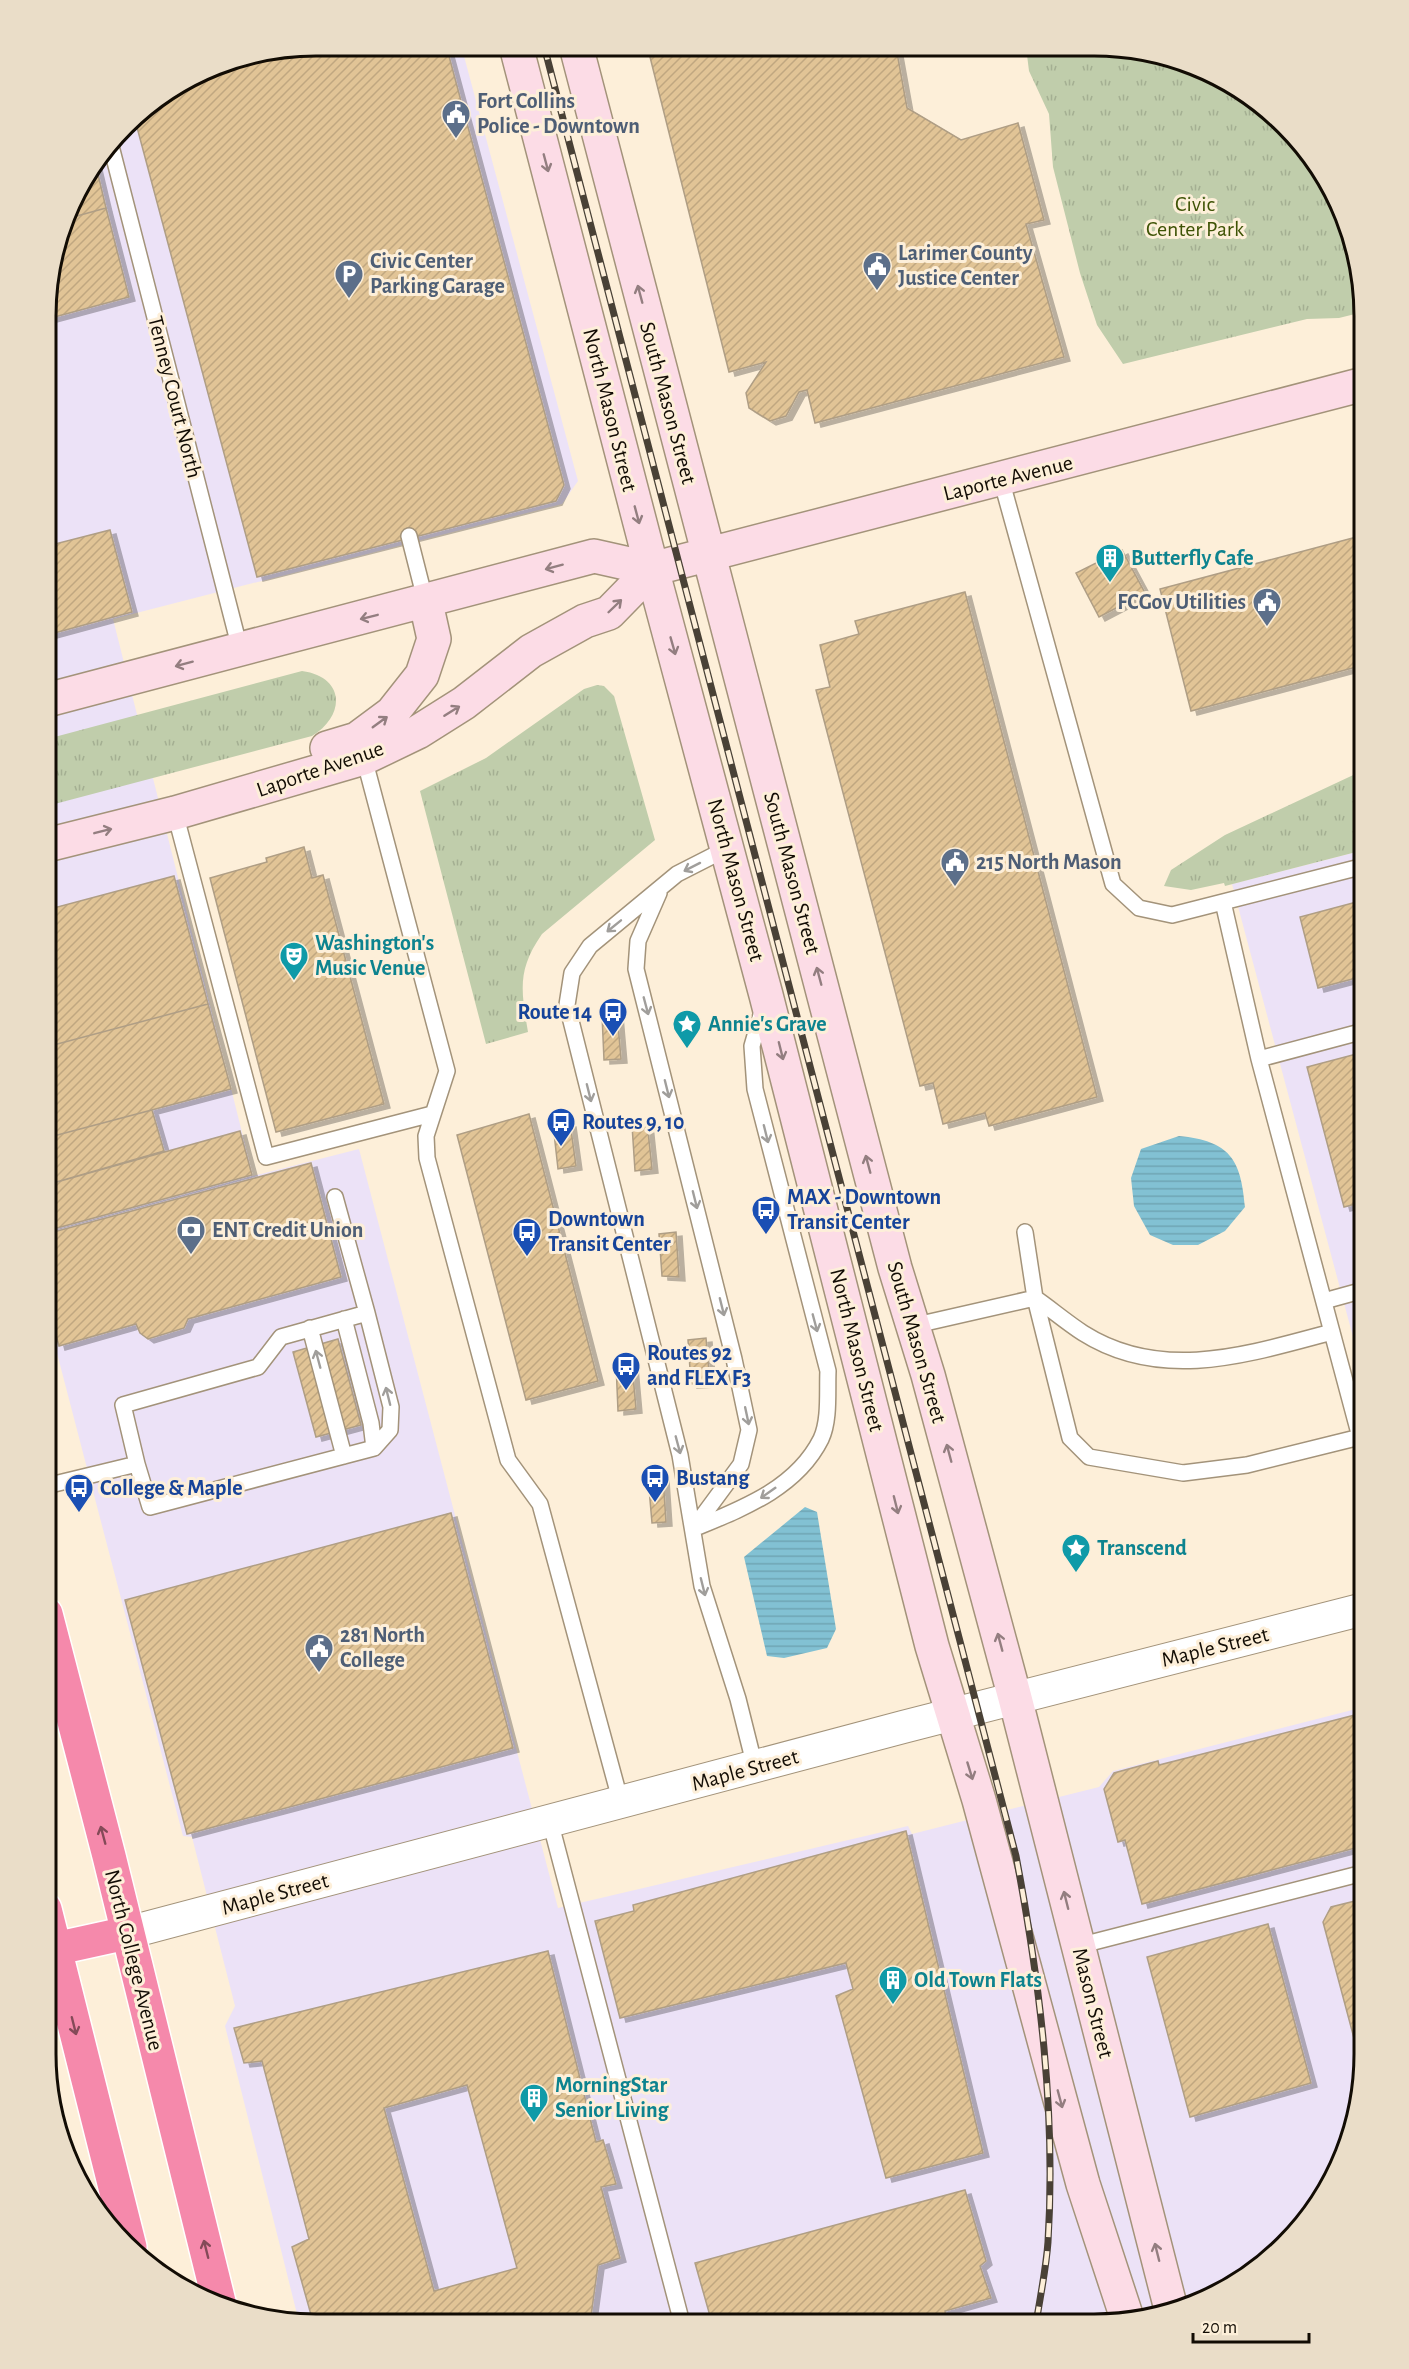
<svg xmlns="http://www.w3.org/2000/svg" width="1409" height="2369" font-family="'Alegreya Sans',sans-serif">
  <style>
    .commercial { fill: #ece2f7 }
    .grass { fill: url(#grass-tufts) }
    .water { fill: url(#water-rules) }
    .building { fill: url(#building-hatch); stroke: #af9e85; stroke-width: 1.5; fill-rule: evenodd; filter: url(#shadow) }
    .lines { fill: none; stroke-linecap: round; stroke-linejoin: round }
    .lane-casing { stroke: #a3937a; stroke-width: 18 }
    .street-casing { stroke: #a3937a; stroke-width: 34 }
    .secondary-casing { stroke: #a3937a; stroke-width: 36 }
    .highway-casing { stroke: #fff; stroke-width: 36 }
    .lane { stroke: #fff; stroke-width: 15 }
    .street { stroke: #fff; stroke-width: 32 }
    .secondary { stroke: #fcdce6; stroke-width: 33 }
    .highway { stroke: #f589ab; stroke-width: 33 }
    .rail-casing { stroke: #494136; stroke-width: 7 }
    .rail { stroke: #fdefd9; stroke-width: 4.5; stroke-dasharray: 14; stroke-linecap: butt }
    .oneway { stroke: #937e80 }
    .oneway2 { stroke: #a09e9b }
    .oneway3 { stroke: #844a58 }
    .labels { text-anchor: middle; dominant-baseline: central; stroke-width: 6; stroke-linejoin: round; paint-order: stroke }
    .service-label { font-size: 22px; font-weight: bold; fill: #4e5e75; stroke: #fdefd9; text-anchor: start }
    .park-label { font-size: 22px; fill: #3e5305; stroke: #fdefd9 }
    .street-label { font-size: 22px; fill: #120c04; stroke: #fdefd9 }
    .culture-label { font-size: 22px; font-weight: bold; fill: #0d838f; stroke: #fdefd9; text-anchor: start }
    .transit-label { font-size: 22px; font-weight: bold; fill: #164399; stroke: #fdefd9; text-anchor: start }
    .rim { fill: none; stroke: #120c04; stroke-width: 3 }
  </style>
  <defs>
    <pattern id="grass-tufts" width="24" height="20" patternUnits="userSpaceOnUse" patternTransform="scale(1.5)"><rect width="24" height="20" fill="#c0cdab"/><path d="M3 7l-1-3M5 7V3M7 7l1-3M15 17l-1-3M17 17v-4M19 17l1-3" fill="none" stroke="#a4af92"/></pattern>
    <pattern id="water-rules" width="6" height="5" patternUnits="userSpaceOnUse" patternTransform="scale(1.5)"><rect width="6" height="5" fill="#82c1d3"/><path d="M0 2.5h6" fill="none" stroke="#6fa5b4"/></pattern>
    <pattern id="building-hatch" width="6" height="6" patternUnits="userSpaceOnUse" patternTransform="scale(1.5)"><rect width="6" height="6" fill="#e1c496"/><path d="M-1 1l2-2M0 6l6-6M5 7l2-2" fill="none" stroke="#c0a780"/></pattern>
    <filter id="shadow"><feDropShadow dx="6" dy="4" stdDeviation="0" flood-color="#0004"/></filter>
  </defs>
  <rect width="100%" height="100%" fill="#fdefd9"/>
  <path class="commercial" d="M315,45H461L578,481L562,504L113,619L253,1176L359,1149L558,1908L908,1826L912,1834L1099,1787L1113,1771L1364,1707L1363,2072L1344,2157L1308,2218L1258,2268L1197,2304L1094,2324L299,2322L225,2026L235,2006L192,1837L183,1836L46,1311L47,280L73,195L137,112L212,65Z
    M1364,850V1378L1232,884Z"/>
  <path class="grass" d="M1026,47H1130L1198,66L1259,101L1308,151L1344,212L1363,312L1339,318L1307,319L1123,364L1097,325L1080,273L1053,167L1049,114L1029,71Z
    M302,671C345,677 346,715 312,736L47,806V739Z
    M597,685L604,686L614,696L655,840L542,934C517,970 521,990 528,1032L486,1044L420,791L486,758L584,689Z
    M1364,770V850L1225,886L1224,883L1191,890L1164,886L1171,870L1225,835Z"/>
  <path class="water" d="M1179,1136C1230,1141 1241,1159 1245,1207L1225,1231L1198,1245H1173L1150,1235L1134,1206L1131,1178L1141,1149Z
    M805,1507L817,1512L836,1629L827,1648L784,1658L767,1656L744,1557Z"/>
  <path class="building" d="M315,45H446L564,485L556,501L257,577L134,116L212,65Z
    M693,46L896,47L907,108L961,140L1018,123L1044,220L1026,224L1064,357L815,423L807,390L799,392L786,416L770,421L749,408L746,393L766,362L729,372L650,57Z
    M96,166L106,208L66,219L73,195Z
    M106,208L129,297L47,319V280L66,219Z
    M110,530L132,612L47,635V546Z
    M1364,535V665L1191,711L1160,589Z
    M1122,550L1145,593L1099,617L1076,573Z
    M965,592L1097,1097L989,1126L985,1113L943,1124L933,1083L920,1086L816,690L830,687L820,645L859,634L855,621Z
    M304,847L312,878L323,875L384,1104L276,1132L210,878L267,862L266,858Z
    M174,876L208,1004L46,1047V910Z
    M1364,900V976L1318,988L1300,917Z
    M208,1004L231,1089L46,1138V1047Z
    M617,1013L621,1059L604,1060L602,1015Z
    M1364,1052V1202L1344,1207L1307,1067Z
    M152,1110L164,1151L46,1185V1138Z
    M529,1114L598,1381L526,1400L457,1135Z
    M647,1122L652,1169L635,1171L632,1125Z
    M570,1123L576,1166L558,1169L553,1124Z
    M240,1131L252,1175L46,1231V1185Z
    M311,1163L341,1277L188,1319L184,1328L148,1339L140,1333L136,1324L59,1346L46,1298V1234Z
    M676,1232L679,1277L662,1276L659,1234Z
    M706,1338L710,1383L691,1384L688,1340Z
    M338,1339L361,1425L316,1437L293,1352Z
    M616,1364H632L636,1409L618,1411Z
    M648,1477H663L666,1522L652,1523Z
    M451,1513L513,1748L187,1834L125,1600Z
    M1355,1715L1364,1750L1363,1846L1142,1904L1125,1840L1118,1842L1104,1789L1114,1773L1158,1761L1159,1765Z
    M906,1831L983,2153L886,2178L836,1996L853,1989L846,1963L620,2018L595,1921L634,1911L633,1905Z
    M1363,1899V2072L1323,1922L1331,1907Z
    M1268,1924L1311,2083L1190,2117L1147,1957Z
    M548,1951L596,2142L603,2140L616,2184L601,2187L620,2258L598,2265L590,2323L363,2322L361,2313L313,2322L292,2247L309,2239L262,2061L244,2063L234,2028ZM467,2085L517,2268L434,2291L384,2108Z
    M965,2190L986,2261L980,2266L991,2298L945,2311L948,2324L712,2323L695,2263Z"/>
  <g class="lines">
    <g class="lane-casing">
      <path id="lane" d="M111,146L240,649
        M1001,479L1113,884L1139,908L1172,915L1364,866
        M409,536L426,603
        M364,758L447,1071L426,1136L427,1158L508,1460L540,1504L621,1803
        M175,813L266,1157L432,1114
        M728,848L677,874L590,946L572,973L567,1005L680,1455L702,1586L738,1699L755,1767
        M659,893L638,941L636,969L734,1359L749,1430L741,1464L693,1529
        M1223,902L1259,1059L1364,1452
        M1259,1059L1364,1031
        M335,1197L367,1313
        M1025,1232L1035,1298L1070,1438L1089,1457L1183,1473L1247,1465L1360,1437
        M1324,1301L1364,1290
        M344,1319L371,1423L374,1448
        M912,1326L1035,1298C1051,1309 1066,1322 1083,1333C1162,1383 1249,1354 1332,1332
        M310,1328L344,1456
        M46,1486L137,1464L150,1507L374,1448L390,1430L391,1407L367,1313L281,1337L258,1367L123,1405L137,1464
        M693,1529C741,1509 796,1489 821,1439C830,1420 827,1391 828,1371L755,1089L752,1046L763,1008
        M550,1821L682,2323
        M1078,1946L1363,1873"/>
    </g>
    <g class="street-casing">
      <path id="street" d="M127,1933L903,1727L1364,1609"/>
    </g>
    <g class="secondary-casing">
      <path id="secondary" d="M516,46L652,569L766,995L932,1646L979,1800L1083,2184L1127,2318
        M576,46L895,1268L928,1375L1015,1698L1171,2309
        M47,700L594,556L652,569L1364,384
        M327,748L357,739L392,713L422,675L434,639L426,603
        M47,845L175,813L364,758L418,732L464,703L531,651L585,621L609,613L652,569"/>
    </g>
    <g class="highway-casing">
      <path id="highway" d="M46,1614L109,1856L220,2306
        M45,1909L130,2247
        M45,1951L127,1933"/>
    </g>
    <use href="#lane" class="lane"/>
    <use href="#street" class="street"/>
    <use href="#secondary" class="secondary"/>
    <use href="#highway" class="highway"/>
    <g class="rail-casing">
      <path id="rail" d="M544,46L1016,1856C1040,1983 1056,2113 1048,2242C1046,2270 1040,2297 1036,2324"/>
    </g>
    <use href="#rail" class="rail"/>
  </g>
  <defs><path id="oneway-shaft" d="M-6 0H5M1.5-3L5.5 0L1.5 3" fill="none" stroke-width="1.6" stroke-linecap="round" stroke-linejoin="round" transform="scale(1.5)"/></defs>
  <g class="oneway">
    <use href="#oneway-shaft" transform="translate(546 163) rotate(75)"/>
    <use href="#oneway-shaft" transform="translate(640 294) rotate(-105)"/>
    <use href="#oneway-shaft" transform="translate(637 515) rotate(75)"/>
    <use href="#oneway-shaft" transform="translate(554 567) rotate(165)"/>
    <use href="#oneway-shaft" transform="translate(615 606) rotate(-44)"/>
    <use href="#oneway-shaft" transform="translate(369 617) rotate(166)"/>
    <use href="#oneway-shaft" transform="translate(673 646) rotate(74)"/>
    <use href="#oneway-shaft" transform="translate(184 664) rotate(165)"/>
    <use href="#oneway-shaft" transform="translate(452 711) rotate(-32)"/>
    <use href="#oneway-shaft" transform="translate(380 722) rotate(-36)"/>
    <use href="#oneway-shaft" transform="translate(103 831) rotate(-14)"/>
    <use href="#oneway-shaft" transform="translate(819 976) rotate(-105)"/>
    <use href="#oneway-shaft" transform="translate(781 1051) rotate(76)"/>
    <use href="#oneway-shaft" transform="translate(868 1164) rotate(-105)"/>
    <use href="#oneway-shaft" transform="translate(949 1453) rotate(-105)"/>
    <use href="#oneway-shaft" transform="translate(896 1505) rotate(76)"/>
    <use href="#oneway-shaft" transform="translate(1000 1642) rotate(-105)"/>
    <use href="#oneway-shaft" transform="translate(970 1771) rotate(73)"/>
    <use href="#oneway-shaft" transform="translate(1066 1900) rotate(-104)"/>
    <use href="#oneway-shaft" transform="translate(1060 2099) rotate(75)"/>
    <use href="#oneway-shaft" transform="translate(1157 2252) rotate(-104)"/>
  </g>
  <g class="oneway2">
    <use href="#oneway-shaft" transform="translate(692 867) rotate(153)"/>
    <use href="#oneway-shaft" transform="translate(614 926) rotate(141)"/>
    <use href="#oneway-shaft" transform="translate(646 1006) rotate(75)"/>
    <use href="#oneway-shaft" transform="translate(667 1089) rotate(76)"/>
    <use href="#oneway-shaft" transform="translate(589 1093) rotate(76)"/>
    <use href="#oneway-shaft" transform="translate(766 1134) rotate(76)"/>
    <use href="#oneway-shaft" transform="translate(695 1200) rotate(76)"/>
    <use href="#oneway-shaft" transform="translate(722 1307) rotate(76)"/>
    <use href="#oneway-shaft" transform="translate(815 1323) rotate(75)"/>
    <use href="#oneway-shaft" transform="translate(318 1359) rotate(-105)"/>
    <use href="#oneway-shaft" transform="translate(388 1396) rotate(-104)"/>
    <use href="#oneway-shaft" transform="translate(747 1416) rotate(78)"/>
    <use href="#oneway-shaft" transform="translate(678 1445) rotate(75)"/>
    <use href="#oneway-shaft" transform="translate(768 1493) rotate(145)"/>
    <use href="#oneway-shaft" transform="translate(703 1587) rotate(76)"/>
  </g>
  <g class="oneway3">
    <use href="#oneway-shaft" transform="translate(103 1835) rotate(-105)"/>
    <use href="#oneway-shaft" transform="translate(74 2026) rotate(76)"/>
    <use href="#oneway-shaft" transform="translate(206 2249) rotate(-104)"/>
  </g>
  <defs>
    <g id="civic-pin" transform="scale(1.5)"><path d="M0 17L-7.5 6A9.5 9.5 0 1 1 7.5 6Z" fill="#5c6f8a" stroke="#fdefd9"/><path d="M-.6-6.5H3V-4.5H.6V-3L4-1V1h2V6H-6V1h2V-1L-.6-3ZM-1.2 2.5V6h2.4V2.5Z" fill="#fff"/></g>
    <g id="parking-pin" transform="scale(1.5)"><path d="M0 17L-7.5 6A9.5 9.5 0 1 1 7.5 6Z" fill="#5c6f8a" stroke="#fdefd9"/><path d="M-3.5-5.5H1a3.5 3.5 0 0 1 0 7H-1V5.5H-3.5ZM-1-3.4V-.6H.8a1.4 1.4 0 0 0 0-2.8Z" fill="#fff"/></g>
    <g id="building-pin" transform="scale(1.5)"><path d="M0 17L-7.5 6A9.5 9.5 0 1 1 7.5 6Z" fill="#0f9aa8" stroke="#fdefd9"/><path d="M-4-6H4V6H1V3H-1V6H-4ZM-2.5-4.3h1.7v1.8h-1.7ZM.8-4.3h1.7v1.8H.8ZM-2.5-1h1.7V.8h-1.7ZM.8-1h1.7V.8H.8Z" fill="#fff"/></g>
    <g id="theatre-pin" transform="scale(1.5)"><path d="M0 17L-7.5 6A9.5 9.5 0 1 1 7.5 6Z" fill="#0f9aa8" stroke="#fdefd9"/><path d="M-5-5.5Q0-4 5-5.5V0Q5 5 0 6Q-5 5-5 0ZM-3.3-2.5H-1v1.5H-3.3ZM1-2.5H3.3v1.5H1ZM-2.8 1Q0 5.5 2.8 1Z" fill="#fff"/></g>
    <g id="bus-pin" transform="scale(1.5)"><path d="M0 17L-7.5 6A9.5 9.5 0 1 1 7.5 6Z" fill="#1a4fb4" stroke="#fdefd9"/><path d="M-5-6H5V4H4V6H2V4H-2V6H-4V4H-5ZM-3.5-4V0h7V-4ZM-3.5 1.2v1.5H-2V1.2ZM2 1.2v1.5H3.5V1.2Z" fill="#fff"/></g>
    <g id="sight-pin" transform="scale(1.5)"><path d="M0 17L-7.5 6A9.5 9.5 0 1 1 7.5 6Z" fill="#0f9aa8" stroke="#fdefd9"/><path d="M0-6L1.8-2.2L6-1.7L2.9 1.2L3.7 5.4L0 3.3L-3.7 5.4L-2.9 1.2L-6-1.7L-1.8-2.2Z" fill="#fff"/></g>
    <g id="bank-pin" transform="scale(1.5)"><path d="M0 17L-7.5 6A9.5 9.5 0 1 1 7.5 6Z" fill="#5c6f8a" stroke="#fdefd9"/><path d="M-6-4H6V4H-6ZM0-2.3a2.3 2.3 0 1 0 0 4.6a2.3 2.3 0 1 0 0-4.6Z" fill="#fff"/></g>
  </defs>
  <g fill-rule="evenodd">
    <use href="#civic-pin" x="456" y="114"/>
    <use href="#civic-pin" x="877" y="266"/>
    <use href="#parking-pin" x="349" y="274"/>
    <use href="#building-pin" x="1110" y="558"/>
    <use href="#civic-pin" x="1267" y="602"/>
    <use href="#civic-pin" x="955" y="862"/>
    <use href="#theatre-pin" x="294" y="956"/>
    <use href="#bus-pin" x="613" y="1012"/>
    <use href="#sight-pin" x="687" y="1024"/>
    <use href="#bus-pin" x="561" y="1122"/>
    <use href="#bus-pin" x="766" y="1210"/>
    <use href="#bank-pin" x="191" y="1230"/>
    <use href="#bus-pin" x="527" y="1232"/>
    <use href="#bus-pin" x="626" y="1366"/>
    <use href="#bus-pin" x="655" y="1478"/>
    <use href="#bus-pin" x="79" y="1488"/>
    <use href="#sight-pin" x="1076" y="1548"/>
    <use href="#civic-pin" x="319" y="1648"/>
    <use href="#building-pin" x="893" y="1980"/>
    <use href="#building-pin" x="534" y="2098"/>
  </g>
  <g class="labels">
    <g class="service-label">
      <text x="477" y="101">Fort Collins<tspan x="477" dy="25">Police - Downtown</tspan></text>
      <text x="898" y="253">Larimer County<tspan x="898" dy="25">Justice Center</tspan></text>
      <text x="370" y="261">Civic Center<tspan x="370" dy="25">Parking Garage</tspan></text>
      <text x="1246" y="602" text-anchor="end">FCGov Utilities</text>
      <text x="976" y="862">215 North Mason</text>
      <text x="212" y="1230">ENT Credit Union</text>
      <text x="340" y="1635">281 North<tspan x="340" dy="25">College</tspan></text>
    </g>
    <g class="park-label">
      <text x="1195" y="204">Civic<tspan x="1195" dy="25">Center Park</tspan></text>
    </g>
    <g class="street-label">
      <text transform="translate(175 397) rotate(76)">Tenney Court North</text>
      <text transform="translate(668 403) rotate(75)">South Mason Street</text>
      <text transform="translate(610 410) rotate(76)">North Mason Street</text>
      <text transform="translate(1008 478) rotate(-14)">Laporte Avenue</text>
      <text transform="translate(320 769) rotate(-19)">Laporte Avenue</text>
      <text transform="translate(792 873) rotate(75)">South Mason Street</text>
      <text transform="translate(736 880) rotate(75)">North Mason Street</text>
      <text transform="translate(917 1342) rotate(74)">South Mason Street</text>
      <text transform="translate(857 1350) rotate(76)">North Mason Street</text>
      <text transform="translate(1215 1647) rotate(-14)">Maple Street</text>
      <text transform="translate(745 1770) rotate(-15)">Maple Street</text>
      <text transform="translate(275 1894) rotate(-15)">Maple Street</text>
      <text transform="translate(134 1960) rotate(76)">North College Avenue</text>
      <text transform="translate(1093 2003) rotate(76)">Mason Street</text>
    </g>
    <g class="culture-label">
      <text x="1131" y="558">Butterfly Cafe</text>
      <text x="315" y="943">Washington's<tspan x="315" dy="25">Music Venue</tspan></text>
      <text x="708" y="1024">Annie's Grave</text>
      <text x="1097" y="1548">Transcend</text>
      <text x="914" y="1980">Old Town Flats</text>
      <text x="555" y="2085">MorningStar<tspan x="555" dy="25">Senior Living</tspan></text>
    </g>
    <g class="transit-label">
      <text x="592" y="1012" text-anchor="end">Route 14</text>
      <text x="582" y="1122">Routes 9, 10</text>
      <text x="787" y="1197">MAX - Downtown<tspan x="787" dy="25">Transit Center</tspan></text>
      <text x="548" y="1219">Downtown<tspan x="548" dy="25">Transit Center</tspan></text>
      <text x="647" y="1353">Routes 92<tspan x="647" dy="25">and FLEX F3</tspan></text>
      <text x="676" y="1478">Bustang</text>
      <text x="100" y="1488">College &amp; Maple</text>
    </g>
  </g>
  <path d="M0 0H1409V2369H0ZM316 56H1094A260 260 0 0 1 1354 316V2054A260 260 0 0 1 1094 2314H316A260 260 0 0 1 56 2054V316A260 260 0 0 1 316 56Z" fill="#eaddc8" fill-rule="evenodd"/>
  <path class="rim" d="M316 56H1094A260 260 0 0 1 1354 316V2054A260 260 0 0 1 1094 2314H316A260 260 0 0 1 56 2054V316A260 260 0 0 1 316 56Z"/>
  <path d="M1193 2333v9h116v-9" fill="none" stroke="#120c04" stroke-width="3"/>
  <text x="1202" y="2333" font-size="18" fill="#120c04" stroke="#fdefd9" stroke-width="4.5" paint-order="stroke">20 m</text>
</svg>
